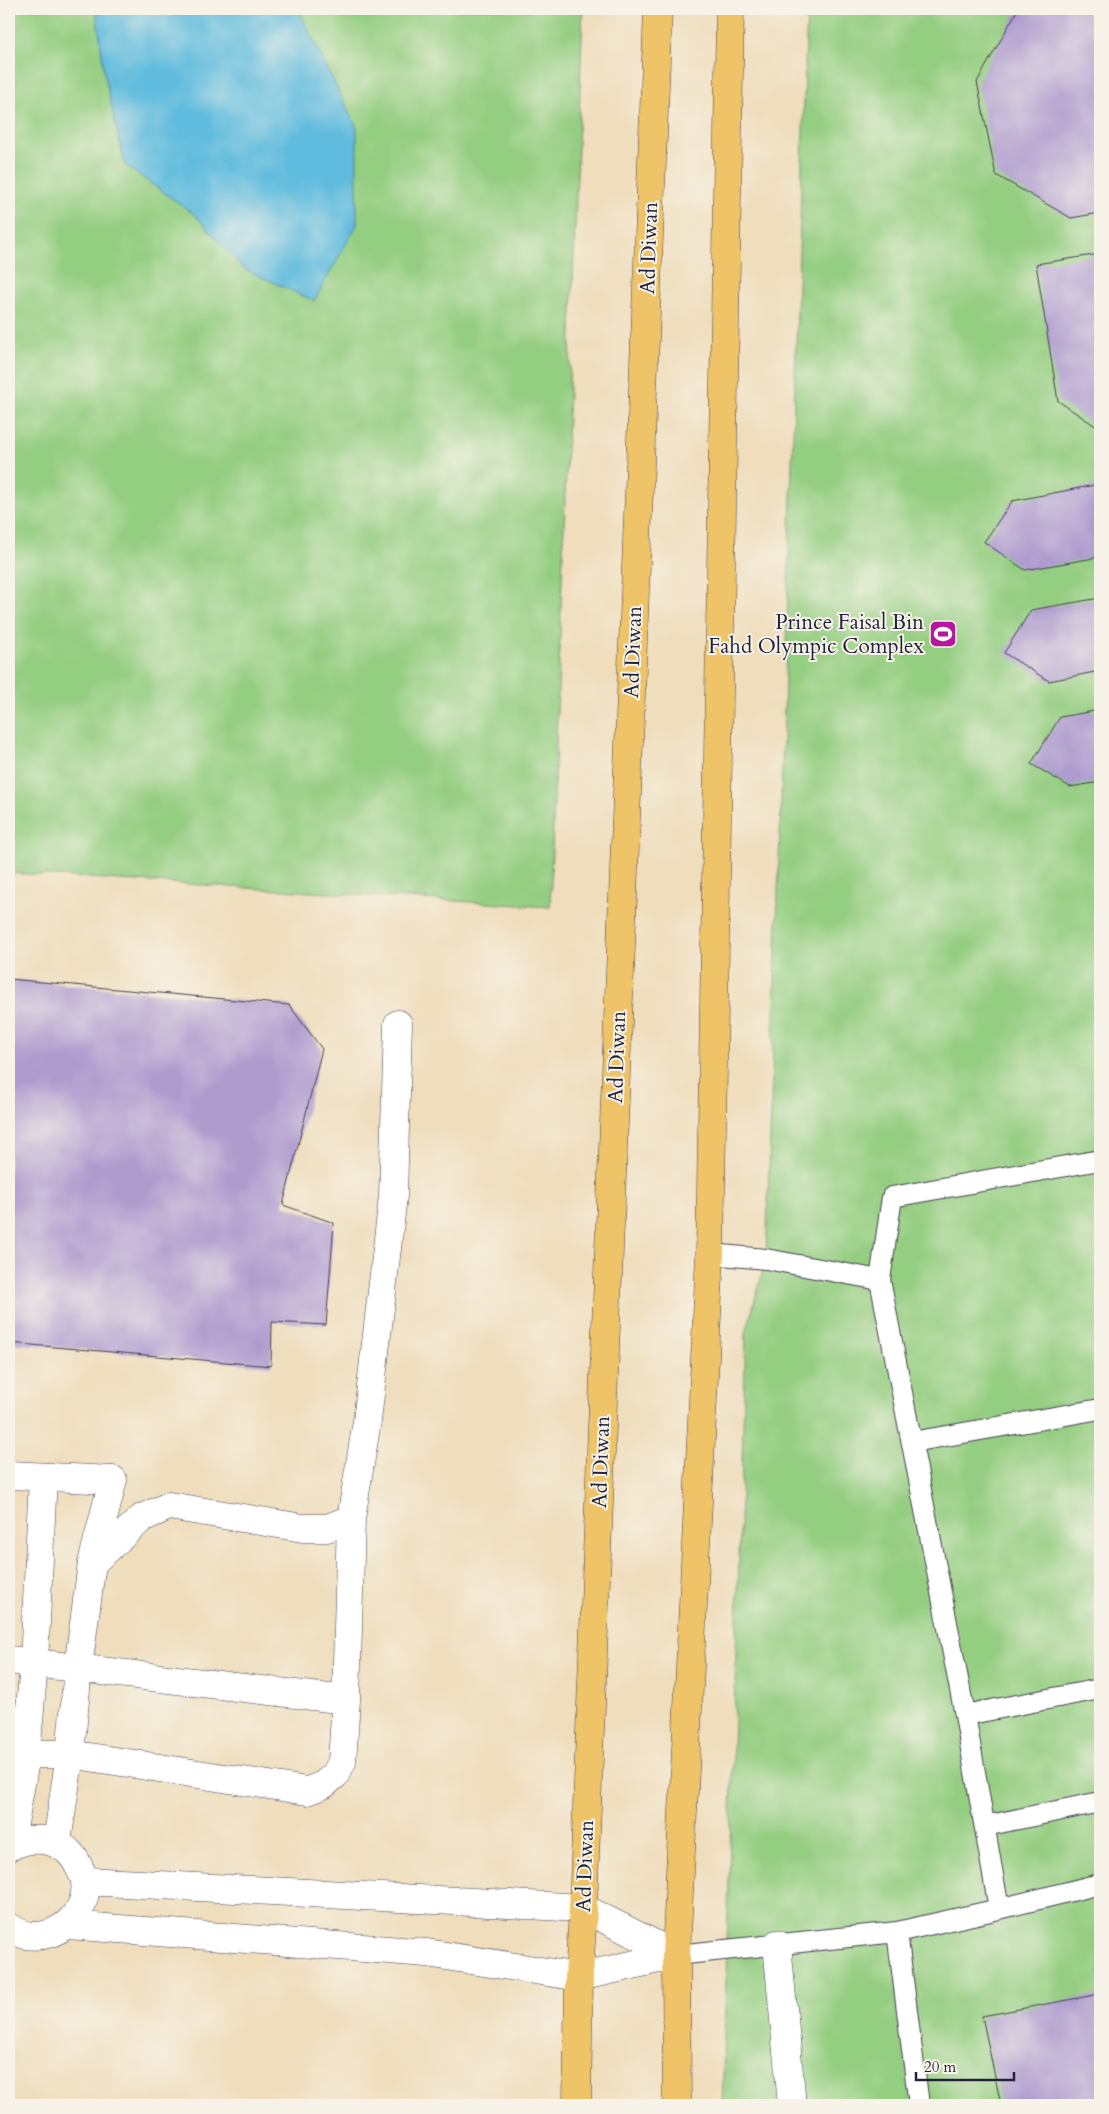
<svg xmlns="http://www.w3.org/2000/svg" width="1109" height="2114" font-family="Cardo,serif">
  <style>
    .green { fill: #94ce81; stroke: #5b785e }
    .water { fill: #60bcde; stroke: #416f8c }
    .building { fill: #af9ccf }
    .lines { fill: none; stroke-linecap: round; stroke-linejoin: round }
    .lane-casing { stroke: #413e4e; stroke-width: 22 }
    .street-casing { stroke: #413e4e; stroke-width: 29 }
    .primary-casing { stroke: #413e4e; stroke-width: 29 }
    .lane { stroke: #fff; stroke-width: 20 }
    .street { stroke: #fff; stroke-width: 28 }
    .primary { stroke: #efc469; stroke-width: 28 }
    .labels { text-anchor: middle; dominant-baseline: central; stroke-width: 4; stroke-linejoin: round; paint-order: stroke }
    .street-label { font-size: 21px; fill: #22223b; stroke: #f7f3e8 }
    .poi-label { font-size: 21px; fill: #22223b; stroke: #f7f3e8; text-anchor: end }
  </style>
  <rect width="100%" height="100%" fill="#f7f3e8"/>
  <filter id="ink" filterUnits="userSpaceOnUse"><feTurbulence type="fractalNoise" baseFrequency=".02" numOctaves="2"/><feDisplacementMap in="SourceGraphic" scale="10" xChannelSelector="R" yChannelSelector="G"/><feConvolveMatrix kernelMatrix="1 2 1 2 8 2 1 2 1" color-interpolation-filters="sRGB"/></filter>
  <filter id="wash" filterUnits="userSpaceOnUse"><feTurbulence type="fractalNoise" baseFrequency=".0096" numOctaves="4" result="noise"/><feDisplacementMap in="SourceGraphic" scale="20" xChannelSelector="R" yChannelSelector="G"/><feGaussianBlur stdDeviation="1.12" result="paint"/><feColorMatrix in="noise" values="0 0 0 0 0 0 0 0 0 0 0 0 0 0 0 0 0 1.4 0 .05"/><feComposite in="paint" operator="in"/></filter>
  <g filter="url(#wash)">
    <rect width="100%" height="100%" fill="#efddbb"/>
    <path class="green" d="M9,9H583L550,907L9,873Z
      M807,9H1100V2105H722L746,1333L766,1259Z"/>
    <path class="water" d="M96,9H298L357,128V225L314,301L244,269L194,214L125,165L105,78Z"/>
    <g id="blocks">
      <path class="building" d="M1018,9H1100V213L1071,218L996,175L977,82Z
        M1100,254V429L1058,401L1036,264Z
        M1100,484V557L1025,570L984,542L1012,501Z
        M1100,598V671L1049,681L1004,653L1031,610Z
        M1100,710V782L1070,787L1031,764L1060,717Z
        M9,979L289,1005L322,1049L283,1205L334,1223L326,1325L272,1322L271,1366L9,1343Z
        M1100,1994V2105H1001L982,2016Z"/>
    </g>
  </g>
  <g filter="url(#ink)">
    <use href="#blocks" fill-opacity="0" stroke="#413e4e" stroke-width="1"/>
    <g class="lines">
      <g class="lane-casing">
        <path id="lane" d="M710,1254L766,1259L880,1280L965,1715L999,1909
          M880,1280L892,1197L1100,1160
          M912,1442L1100,1409
          M965,1715L1100,1689
          M985,1826L1100,1802
          M897,1932L919,2105
          M676,1955L897,1932L999,1909L1100,1884"/>
      </g>
      <g class="street-casing">
        <path id="street" d="M9,1475L113,1480L92,1563L78,1668L70,1754L57,1842
          M92,1563L142,1518L169,1506L303,1528H327L351,1519L367,1421L393,1196L398,1024
          M9,1660L346,1700
          M9,1754H70L307,1791L323,1785L335,1775L342,1762L346,1700L351,1519
          M10,1846L26,1755L34,1663L43,1477
          M9,1847C35,1833 67,1839 79,1867C81,1872 85,1877 85,1882C89,1913 57,1941 26,1935C20,1934 14,1930 9,1927
          M85,1881L583,1908L676,1955
          M68,1925L427,1953L579,1977L676,1955
          M777,1944L792,2105"/>
      </g>
      <g class="primary-casing">
        <path id="primary" d="M577,2105L579,1977L583,1908L658,9
          M677,2105L676,1955L710,1254L730,9"/>
      </g>
      <use href="#lane" class="lane"/>
      <use href="#street" class="street"/>
      <use href="#primary" class="primary"/>
    </g>
  </g>
  <defs>
    <g id="stadium-square" transform="scale(1.4375)"><rect x="-9" y="-9" width="18" height="18" rx="4" fill="#b5179e" stroke="#f7f3e8"/><path d="M0-5a6.5 5 0 1 0 0 10a6.5 5 0 1 0 0-10ZM-3.5-1.8h7v3.6h-7Z" fill="#fff"/></g>
  </defs>
  <g fill-rule="evenodd">
    <use href="#stadium-square" x="943" y="634"/>
  </g>
  <g class="labels">
    <g class="street-label">
      <text transform="translate(649 248) rotate(-88)">Ad Diwan</text>
      <text transform="translate(633 652) rotate(-88)">Ad Diwan</text>
      <text transform="translate(617 1057) rotate(-88)">Ad Diwan</text>
      <text transform="translate(601 1462) rotate(-88)">Ad Diwan</text>
      <text transform="translate(585 1866) rotate(-88)">Ad Diwan</text>
    </g>
    <g class="poi-label">
      <text x="924" y="622">Prince Faisal Bin<tspan x="924" dy="24">Fahd Olympic Complex</tspan></text>
    </g>
  </g>
  <rect width="1109" height="2114" fill="none" stroke="#f7f3e8" stroke-width="30"/>
  <path d="M916 2072v8h98v-8" fill="none" stroke="#22223b" stroke-width="2.5"/>
  <text x="924" y="2072" font-size="15" fill="#22223b" stroke="#f7f3e8" stroke-width="4" paint-order="stroke">20 m</text>
</svg>
